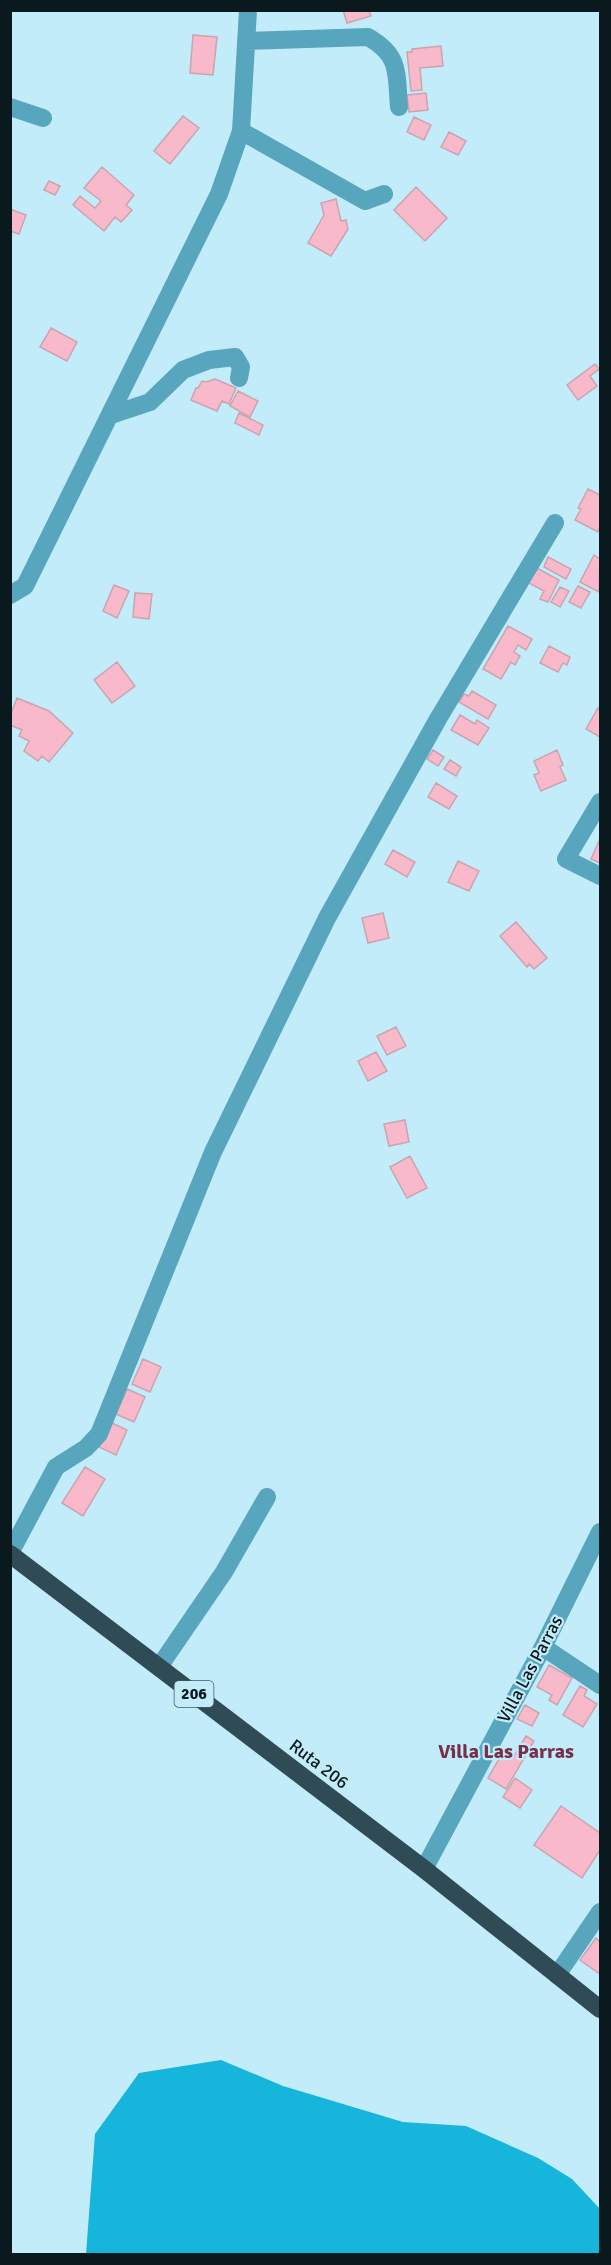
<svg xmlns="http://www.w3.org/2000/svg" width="611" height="2265" font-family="Signika,sans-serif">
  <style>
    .forest { fill: #16b5dc }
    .building { fill: #f8b9cb; stroke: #caa4ae; stroke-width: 1.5 }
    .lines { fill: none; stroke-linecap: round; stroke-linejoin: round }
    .minor { stroke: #58a5be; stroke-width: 18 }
    .highway { stroke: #2f4b55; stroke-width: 18 }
    .labels { text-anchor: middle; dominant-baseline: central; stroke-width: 4.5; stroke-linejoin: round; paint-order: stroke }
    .shield { fill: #c3ecfa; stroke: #425860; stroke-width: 1.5 }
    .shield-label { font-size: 16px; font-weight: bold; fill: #0a191e }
    .street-label { font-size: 18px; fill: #0a191e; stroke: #c3ecfa }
    .neighbourhood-label { font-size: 20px; font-weight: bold; fill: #76314a; stroke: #c3ecfa }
  </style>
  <rect width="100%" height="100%" fill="#c3ecfa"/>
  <path class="forest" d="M221,2060L283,2086L403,2122L466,2126L538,2158L572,2179L600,2209V2254H86L95,2134L139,2073Z"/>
  <path class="building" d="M343,10H369L371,16L347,23Z
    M193,35L217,37L213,75L190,73Z
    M441,46L443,66L420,68L422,90L411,91L407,52H412V49Z
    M426,93L428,110L409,112L407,95Z
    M183,116L199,128L170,164L154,151Z
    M414,117L431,125L424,140L407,132Z
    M449,132L466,141L458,155L441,147Z
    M102,167L134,195L126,205L132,210L121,222L115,217L104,231L73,205L80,196L95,208L101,201L84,188Z
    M49,181L60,186L55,195L44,190Z
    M416,187L447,218L425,241L394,210Z
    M336,199L341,221L346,220L348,229L331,256L308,243L324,215L321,203Z
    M10,209L26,215L19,234L10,231Z
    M51,328L77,342L67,361L40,347Z
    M595,364L599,369L590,376L597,386L578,400L567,385Z
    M215,379L236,388L229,404L222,401L217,411L191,400L196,388H198L202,381L206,382Z
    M238,391L258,401L250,417L230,406Z
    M239,413L263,425L259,435L235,423Z
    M588,489L600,495V526L598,532L575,520L581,509L578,508Z
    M594,555L600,559L599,592L580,582Z
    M548,557L571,569L566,579L544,567Z
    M535,567L559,580L548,602L540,599L544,591L527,582Z
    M114,585L129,591L117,618L103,611Z
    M578,586L590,592L581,608L569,602Z
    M560,587L569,591L560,607L551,602Z
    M135,593L152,594L149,619L133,617Z
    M508,626L532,639L526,650L518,645L514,652L520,656L515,665L511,662L501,679L483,669Z
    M549,646L570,657L567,665L563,663L558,672L540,663Z
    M117,662L135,686L112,703L94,680Z
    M472,691L496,705L488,719L459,702L464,694L469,696Z
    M17,698L49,711L73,733L49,762L42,756L38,761L24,751L29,741L19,736L22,730L10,725V716Z
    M598,708L600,710V737L586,729Z
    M460,715L475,724L477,720L489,728L478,745L451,730Z
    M433,750L444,757L438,766L427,759Z
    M557,750L563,765L560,767L566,780L541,791L534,775L539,773L534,761Z
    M450,760L461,767L456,776L444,769Z
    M436,783L457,796L449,809L428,797Z
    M600,839V863L591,859Z
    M393,850L415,862L407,877L385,864Z
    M458,861L479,871L469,891L448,882Z
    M383,913L389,938L368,943L362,918Z
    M516,922L547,958L534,969L529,964L527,967L500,936Z
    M396,1027L406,1046L387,1055L377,1036Z
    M376,1052L387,1071L368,1081L358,1061Z
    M405,1120L409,1142L389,1146L384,1124Z
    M410,1156L427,1188L407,1198L390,1167Z
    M143,1359L161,1367L150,1392L132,1384Z
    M127,1389L145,1397L134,1422L116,1414Z
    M110,1422L127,1430L116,1455L99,1447Z
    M85,1467L105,1479L83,1516L62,1503Z
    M549,1665L572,1678L557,1705L549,1700L552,1695L537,1687Z
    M580,1686L587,1690L584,1696L597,1704L583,1727L563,1715Z
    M525,1705L539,1713L532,1726L517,1719Z
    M526,1736L534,1741L506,1789L488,1778L503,1752L513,1758Z
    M515,1778L532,1790L520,1808L503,1797Z
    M561,1806L600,1833V1850L582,1878L534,1845Z
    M596,1938L600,1942V1974L580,1960Z"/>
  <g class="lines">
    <path class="minor" d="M246,41L368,37C401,56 396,73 399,107
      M10,107L43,118
      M241,131L365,201L384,194
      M111,415L150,402L183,370L209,360L235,357L241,367L239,378
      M10,595L25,586L219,194L241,131L248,10
      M600,802L566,859L600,876
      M10,1553L56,1467L86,1448L99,1434L213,1152L327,918L438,719L555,523
      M543,1647L600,1685
      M159,1667L224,1572L267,1497
      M424,1869L543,1647L600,1532
      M557,1975L600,1912"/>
    <path class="highway" d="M10,1554L424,1869L600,2009"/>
  </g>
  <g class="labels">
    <rect class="shield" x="174.5" y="1681" width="39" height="26" rx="4.5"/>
    <g class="shield-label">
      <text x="194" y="1694">206</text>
    </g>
    <g class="street-label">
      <text transform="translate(530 1669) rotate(-62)">Villa Las Parras</text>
      <text transform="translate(319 1764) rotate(37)">Ruta 206</text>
    </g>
    <g class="neighbourhood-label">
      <text x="506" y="1751">Villa Las Parras</text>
    </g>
  </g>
  <rect width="611" height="2265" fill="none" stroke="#0a191e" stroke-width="24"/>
</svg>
